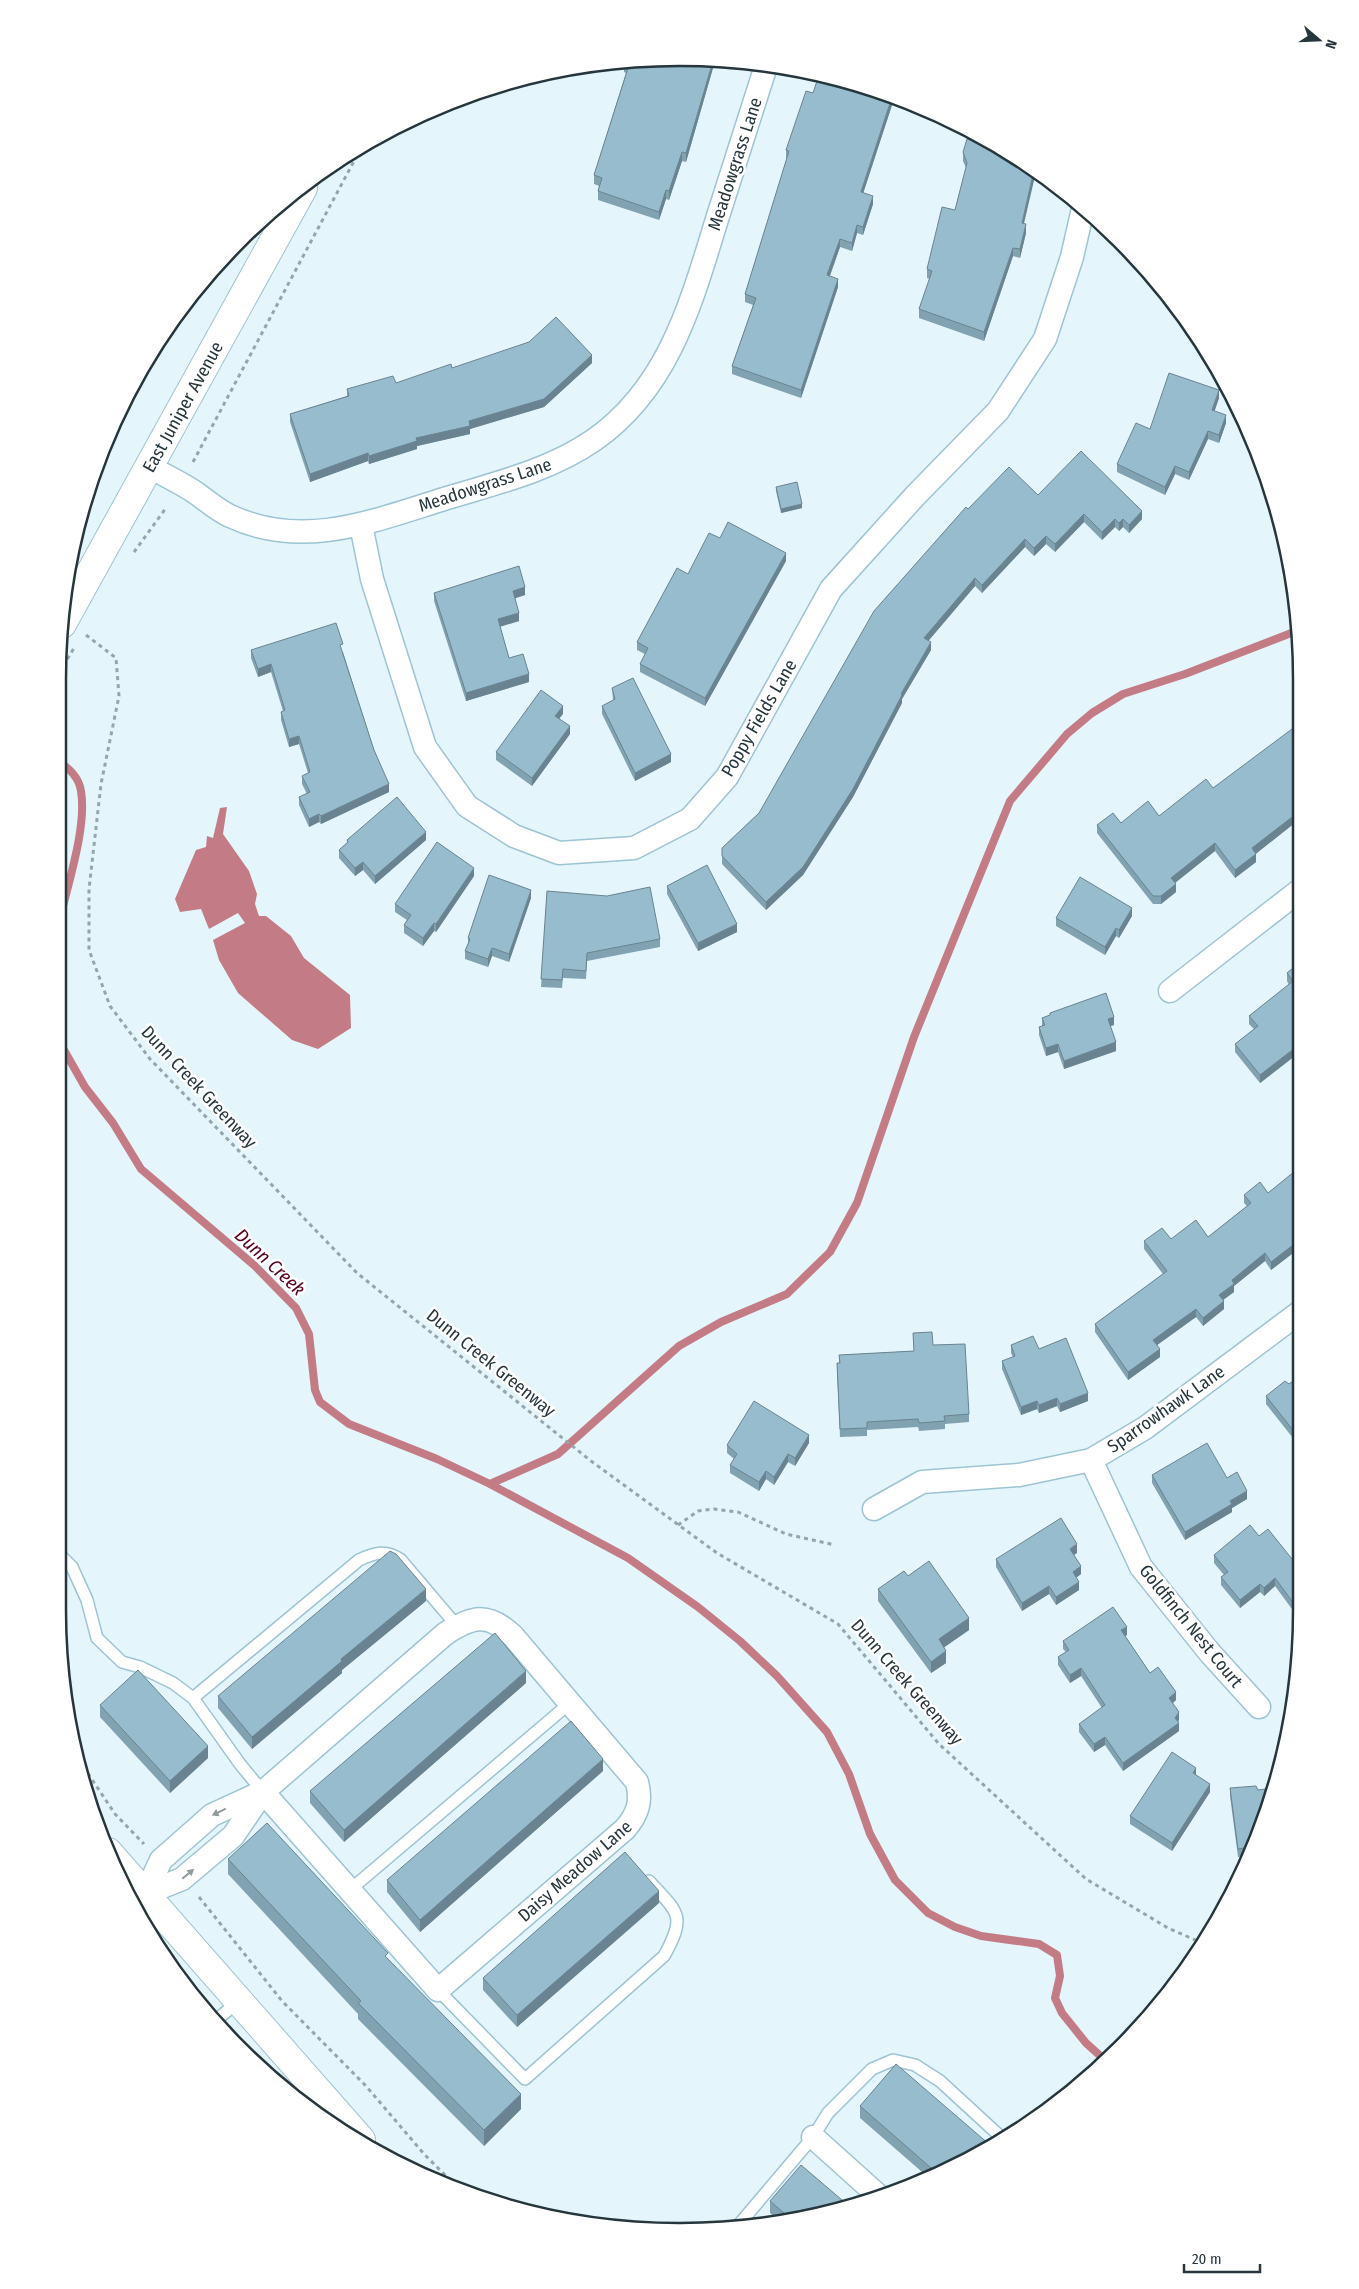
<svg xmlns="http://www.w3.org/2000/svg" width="1359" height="2289" font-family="'Fira Sans Condensed',sans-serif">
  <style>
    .water { fill: #c37c86 }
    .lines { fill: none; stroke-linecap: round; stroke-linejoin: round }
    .stream { stroke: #c37c86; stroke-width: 8 }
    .service-casing { stroke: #9dc4d4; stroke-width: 14 }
    .minor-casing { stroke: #9dc4d4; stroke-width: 25 }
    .tertiary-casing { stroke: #9dc4d4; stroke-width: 30 }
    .secondary-casing { stroke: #9dc4d4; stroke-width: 30 }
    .path { stroke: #95a5ac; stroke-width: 3; stroke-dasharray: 4 4; stroke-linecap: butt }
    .service { stroke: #fff; stroke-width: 11 }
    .minor { stroke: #fff; stroke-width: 22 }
    .tertiary { stroke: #fff; stroke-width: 28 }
    .secondary { stroke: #fff; stroke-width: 28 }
    .wall { fill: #81a2b0 }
    .shaded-wall { fill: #698490 }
    .building { fill: #96bccd; stroke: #698490 }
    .oneway { fill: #929a9e }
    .labels { text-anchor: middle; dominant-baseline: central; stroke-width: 5; stroke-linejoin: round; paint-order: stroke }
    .street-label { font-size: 18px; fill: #26363d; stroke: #fff }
    .water-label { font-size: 19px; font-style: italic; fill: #5a001f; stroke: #fff }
    .rim { fill: none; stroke: #26363d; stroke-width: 2.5 }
  </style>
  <rect width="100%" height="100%" fill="#e5f5fc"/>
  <path class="water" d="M227,807L223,834L249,871L257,894L255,904L259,916H266L291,936L304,958L350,995L351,1028L318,1049L292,1040L238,993L219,960L213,940L245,923L238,913L209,929L201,909L180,912L175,899L196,850L206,847L207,836L213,838L220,808Z"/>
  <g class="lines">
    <path class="stream" d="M59,761C69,769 79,777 81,791C87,827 68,883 60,919
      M60,1043L85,1087L113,1123L141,1169L255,1266L296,1308L309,1334L315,1390L320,1402L349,1424L437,1459L490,1484L628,1558L698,1607L740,1641L777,1676L827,1732L849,1774L870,1834L895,1880L928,1913L955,1927L981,1936L1039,1944L1057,1955L1060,1976L1055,1998L1062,2013L1086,2043L1106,2061
      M490,1484L558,1454L679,1346L721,1322L787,1294L830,1252L857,1203L914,1037L1010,801L1067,734L1092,713L1123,694L1185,674L1299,630"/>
    <g class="service-casing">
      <path id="service" d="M62,1557L72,1567L87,1600L97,1638L122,1662L140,1667L173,1683L193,1698L240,1764L263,1792
        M193,1698L359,1560C374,1553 386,1549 401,1560L457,1626
        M351,1889L570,1703
        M438,1990L525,2079L664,1956C687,1915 678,1913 649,1881
        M215,2021L238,2002
        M736,2228L813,2137L828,2113L872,2069L893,2060L915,2065L940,2081L1002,2138"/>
    </g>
    <g class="minor-casing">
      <path id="minor" d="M150,467C164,475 179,482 193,491C205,499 217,510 230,516C303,550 373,521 444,499C496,483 549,471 594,440C670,387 692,300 718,216C734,166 750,116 766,66
        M361,525L372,579L425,747L467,806L514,836L559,853L634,848L690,819L727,777L831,589L915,496L998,411L1045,339L1072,257L1082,213
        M1170,991L1300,890
        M1091,1460L1141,1567L1210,1653L1259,1707
        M874,1509L922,1482L1019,1475L1091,1460L1145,1428L1300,1312
        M145,1894L182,1879L233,1836L263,1792L445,1634C472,1616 488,1612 513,1636L637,1782C642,1801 638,1814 625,1829L438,1990L263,1792
        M145,1894L161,1860L212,1815L262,1792
        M813,2137L881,2198"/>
    </g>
    <g class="tertiary-casing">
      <path id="tertiary" d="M62,624L303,188"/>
    </g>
    <g class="secondary-casing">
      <path id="secondary" d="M108,1852L361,2140"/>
    </g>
    <path class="path" d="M193,462L361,148
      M134,552L166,508
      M86,635L116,658L119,696L101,784L89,889V950L110,1006L150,1059L357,1273L591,1461L717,1553L838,1624L939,1744L1086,1879L1168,1928L1202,1943
      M59,673L74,648
      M678,1525L698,1511L714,1509L738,1512L786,1534L835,1545
      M79,1760L115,1814L144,1844
      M199,1897L282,2001L366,2086L424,2154L447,2177L476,2197"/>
    <use href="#service" class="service"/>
    <use href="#minor" class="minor"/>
    <use href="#tertiary" class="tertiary"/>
    <use href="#secondary" class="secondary"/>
  </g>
  <path class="wall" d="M715,61L686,162L682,161L669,200L666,199L659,220L598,200V191L599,186L594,184V175L626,73L624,72V63Z
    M819,75L900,100L899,104L893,102L863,193L873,204L863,235L857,233L852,251L840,247L830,276L838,287L801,398L732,374V366L753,305L745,302V294L787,158H786V150L813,93Z
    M970,140L1024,223L1026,233L1020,258L1013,256L984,341L919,318V309L930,279L927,278V269L955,210L966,168L963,161V152Z
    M1136,259L1144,267L1136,265Z
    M592,363L544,407L470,429V434L417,446V449L369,464L368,461L310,482L290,422V414L347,396V389L396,383L452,368Z
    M1219,398L1214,411L1226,423L1219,443L1208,439L1189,480L1175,474L1165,495L1117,472V464L1150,429Z
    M776,487L802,508L781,513L776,491Z
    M1038,495L1142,519L1129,533L1123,527L1119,531L1115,527L1102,540L1084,522L1055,552L1046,544L1034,556L1025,547L982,593L975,586L929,640L931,650L902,699V703L853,797L803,875L766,910L722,864V848L759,813L968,509Z
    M720,538L786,561L705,706L640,672V664L645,654L637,650V642L688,574Z
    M434,593L525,595L515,598L519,621L500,627L509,658L529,682L466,701L434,601Z
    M251,650L343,652L374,750L389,792L321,824L319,822L309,827L299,805V797L307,794L302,784V776L308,773L299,744L289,747L281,720V712L283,711L271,672L258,677L251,658Z
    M612,688L671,762L635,781L602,714V706L613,700Z
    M563,714L559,718L570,734L532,786L496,760V752Z
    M1300,739V827L1296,822L1256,853V862L1235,878L1215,851L1175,883L1176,892L1161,904H1153L1097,833V825L1121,823L1159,816L1213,788Z
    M347,840H426L375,884L363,870L355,876L339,858V850L347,843Z
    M474,876L436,932L434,931L423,946L404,933V925L407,920L395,912V904Z
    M667,886L737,932L698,951L667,894Z
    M547,891L660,939V947L587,961L586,979L563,978L562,988L541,987Z
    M531,898L509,962L492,956L488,967L465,959V951L468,944V938Z
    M1132,916L1119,938L1116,936L1105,955L1056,926V918Z
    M1300,954V1052L1260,1083L1235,1052V1044L1254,1029L1249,1024V1016L1289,985L1287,981V973L1294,967V959Z
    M1050,1013L1114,1025L1110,1026L1116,1051L1064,1069L1058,1052L1046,1056L1039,1035V1027L1042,1026V1018L1050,1015Z
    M1300,1167V1244L1297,1246V1250L1271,1270L1265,1261L1234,1286V1292L1223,1300L1224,1309L1203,1326L1196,1317L1157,1345L1160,1357L1128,1380L1095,1332V1324L1163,1274L1144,1249V1241L1208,1237L1247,1206L1244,1203V1195L1268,1193Z
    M913,1333L933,1345L969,1414V1422L945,1424V1429L919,1431L918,1427L867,1430V1436L840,1437L837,1371V1363H839V1355L914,1351Z
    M1011,1345L1039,1349L1088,1401L1060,1412L1057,1406L1039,1413L1037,1409L1021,1415L1002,1369V1361L1013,1357L1011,1353Z
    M1300,1376V1447L1266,1404V1396L1289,1384Z
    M809,1443L795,1466L788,1462L774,1485L766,1479L759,1491L730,1473V1465L734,1459L727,1453V1445Z
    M1152,1475L1227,1478L1247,1499L1232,1508V1512L1185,1540L1152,1483Z
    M1259,1536L1300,1569V1620L1275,1586L1264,1596L1260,1592L1240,1608L1221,1585V1577L1224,1575L1214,1563V1555Z
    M1077,1553L1074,1555L1081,1574L1076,1578L1079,1590L1056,1605L1049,1594L1022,1611L996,1567V1559Z
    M908,1576L969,1630L944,1647L946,1663L931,1673L878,1601V1589Z
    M426,1601L342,1670V1673L252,1749L218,1708V1696Z
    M1127,1635L1125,1636L1150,1673L1176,1700L1173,1703L1179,1720L1178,1721L1179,1731L1123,1771L1105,1745L1094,1752L1079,1732V1724L1102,1708L1081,1676L1070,1683L1058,1665V1657L1066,1652L1063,1649V1641Z
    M526,1683L344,1842L310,1803V1791Z
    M100,1705L208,1758L170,1793L100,1717Z
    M603,1771L420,1932L387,1892V1880Z
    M1196,1775L1210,1792L1172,1851L1130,1824V1816Z
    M1230,1788L1258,1790L1268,1810L1246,1856L1238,1857L1230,1796Z
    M228,1859L388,1959L521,2109L484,2146L358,2019V2014L228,1874Z
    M659,1903L517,2027L483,1990V1978Z
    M860,2106L955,2167L929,2178L860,2118Z
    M770,2201L849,2206L780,2222L770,2213Z"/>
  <path class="shaded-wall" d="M713,61H715L686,162V153Z
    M892,97L893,98V102L861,200V192Z
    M682,152V161L669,200V191Z
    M1034,170L1036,172L1022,232V223Z
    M666,190V199L659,220V212Z
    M873,196V204L863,235V227Z
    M1026,224V233L1020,258V249Z
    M857,225V233L852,251V243Z
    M840,239V247L827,283V275Z
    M1013,248V256L984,341V332Z
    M838,279V287L801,398V390Z
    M592,355V363L544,407L470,429V434L417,446V449L369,464V456L416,438Z
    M1219,390V398L1212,419V410Z
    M1226,415V423L1219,443V435Z
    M1208,431V439L1189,480V472Z
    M368,453V461L310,482V474Z
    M1175,466V474L1165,495V487Z
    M802,504V508L781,513V509Z
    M1142,511V519L1129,533V525Z
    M1084,514V522L1055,552V544Z
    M1115,519V527L1102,540V532Z
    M1123,519V527L1119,531V523Z
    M1046,536V544L1034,556V548Z
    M1025,539V547L982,593V585Z
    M786,553V561L705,706V698Z
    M975,578V586L924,646V638Z
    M525,587V595L513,599V591Z
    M519,613V621L498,627V619Z
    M931,642V650L902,699V703L853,797L803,875L766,910V902L901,694Z
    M271,664V672L258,677V669Z
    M529,674V682L466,701V693Z
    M563,706V714L555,724V716Z
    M570,726V734L532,786V778Z
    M299,736V744L289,747V739Z
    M671,754V762L635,781V773Z
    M389,784V792L321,824V816Z
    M319,814V822L309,827V819Z
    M1296,814V822L1252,857V848Z
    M426,832V840L375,884V876Z
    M1215,843V851L1171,886V878Z
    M1256,854V862L1235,878V870Z
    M363,862V870L355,876V868Z
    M474,868V876L436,932V924Z
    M1176,884V892L1161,904V896Z
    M531,890V898L509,962V954Z
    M1132,908V916L1119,938V930Z
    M434,923V931L423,946V938Z
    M737,924V932L698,951V943Z
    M1116,928V936L1105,955V947Z
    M492,948V956L488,967V959Z
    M1114,1017V1025L1108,1027V1019Z
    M1116,1042V1051L1064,1069V1061Z
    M1058,1044V1052L1046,1056V1048Z
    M1300,1044V1052L1260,1083V1075Z
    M1300,1236V1244L1297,1246V1250L1271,1270V1262Z
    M1265,1253V1261L1234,1286V1292L1219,1303V1295L1232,1280Z
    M1224,1301V1309L1203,1326V1318Z
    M1196,1309V1317L1153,1348V1340Z
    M1160,1349V1357L1128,1380V1372Z
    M1088,1393V1401L1060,1412V1404Z
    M1057,1398V1406L1039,1413V1405Z
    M1037,1401V1409L1021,1415V1407Z
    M809,1435V1443L795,1466V1458Z
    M788,1454V1462L774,1485V1477Z
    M766,1471V1479L759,1491V1482Z
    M1247,1491V1499L1232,1508V1512L1185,1540V1532L1230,1501Z
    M1077,1544V1553L1070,1557V1549Z
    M1081,1566V1574L1073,1580V1572Z
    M1275,1578V1586L1264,1596V1588Z
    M64,1580V1592L62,1593V1581Z
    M1079,1582V1590L1056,1605V1597Z
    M1260,1584V1592L1240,1608V1600Z
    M1049,1586V1594L1022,1611V1603Z
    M426,1589V1601L342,1670V1673L252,1749V1737L341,1659Z
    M969,1618V1630L939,1651V1639Z
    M1127,1627V1635L1121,1639V1630Z
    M946,1651V1663L931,1673V1662Z
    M1081,1668V1676L1070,1683V1675Z
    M526,1671V1683L344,1842V1830Z
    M1176,1692V1700L1169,1706V1698Z
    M1179,1712V1720L1176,1725L1179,1723V1731L1123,1771V1763L1175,1718Z
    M1105,1737V1745L1094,1752V1744Z
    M208,1746V1758L170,1793V1781Z
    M603,1759V1771L420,1932V1920Z
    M1196,1768V1776L1193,1773Z
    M1210,1784V1792L1172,1851V1843Z
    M659,1891V1903L517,2027V2015Z
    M521,2094V2109L484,2146V2130Z"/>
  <path class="building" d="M680,58L713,61L686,153L682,152L669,191L666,190L659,212L598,191L602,178L594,175L629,65L624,63Z
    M819,75L892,97L861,192L873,196L863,227L857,225L852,243L840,239L827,275L838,279L801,390L732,366L756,298L745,294L789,151L786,150L806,91L813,93Z
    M972,134L1025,162L1034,170L1022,223L1026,224L1020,249L1013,248L984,332L919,309L932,271L927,269L942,207L955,210L967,163L963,152L967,139L970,140Z
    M556,317L592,355L544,399L469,421L470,426L416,438L417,441L369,456L368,453L310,474L290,414L349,396L347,389L393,376L396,383L451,364L452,368L529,342Z
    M1169,373L1219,390L1212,410L1226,415L1219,435L1208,431L1189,472L1175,466L1165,487L1117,464L1136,423L1150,429Z
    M1081,451L1142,511L1129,525L1123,519L1119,523L1115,519L1102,532L1084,514L1055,544L1046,536L1034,548L1025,539L982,585L975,578L924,638L931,642L901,694L902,695L853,789L803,867L766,902L722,856V848L759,813L874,611L966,507L968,509L1009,467L1038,495Z
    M797,482L802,504L781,509L776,487Z
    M728,522L786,553L705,698L640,664L648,648L637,642L677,568L688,574L709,533L720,538Z
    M519,566L525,587L513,591L519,613L498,619L509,658L523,654L529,674L466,693L434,593Z
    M336,623L343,644L340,645L374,750L389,784L321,816L319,814L309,819L299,797L310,792L302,776L310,772L299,736L289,739L281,712L285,710L271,664L258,669L251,650Z
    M633,678L671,754L635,773L602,706L615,699L612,688Z
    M541,690L563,706L555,716L570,726L532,778L496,752Z
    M1292,729L1300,739V819L1296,814L1252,848L1256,854L1235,870L1215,843L1171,878L1176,884L1161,896H1153L1097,825L1113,813L1121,823L1148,801L1159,816L1206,779L1213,788Z
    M397,797L426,832L375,876L363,862L355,868L339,850L348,842L347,840Z
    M437,842L474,868L436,924L434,923L423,938L404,925L411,915L395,904Z
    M707,865L737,924L698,943L667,886Z
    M489,875L531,890L509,954L492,948L488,959L465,951L470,939L468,938Z
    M1080,877L1132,908L1119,930L1116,928L1105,947L1056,918Z
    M650,887L660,939L587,953L586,971L563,969L562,980L541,979L547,891L607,896Z
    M1300,954V1044L1260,1075L1235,1044L1258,1026L1249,1016L1293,981L1287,973L1298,964L1294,959Z
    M1106,993L1114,1017L1108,1019L1116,1042L1064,1061L1058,1044L1046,1048L1039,1027L1045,1025L1042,1018L1050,1015V1013Z
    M1300,1167V1236L1295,1240L1297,1242L1271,1262L1265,1253L1232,1280L1234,1284L1219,1295L1224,1301L1203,1318L1196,1309L1153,1340L1160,1349L1128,1372L1095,1324L1167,1271L1144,1241L1162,1228L1171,1239L1196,1220L1208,1237L1251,1203L1244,1195L1260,1182L1268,1193Z
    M932,1332L933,1345L965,1344L969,1414L944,1416L945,1421L919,1423L918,1419L867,1422V1428L840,1429L837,1363H840L839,1355L914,1351L913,1333Z
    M1033,1336L1039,1349L1066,1338L1088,1393L1060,1404L1057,1398L1039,1405L1037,1401L1021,1407L1002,1361L1015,1356L1011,1345Z
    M1300,1376V1439L1266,1396L1285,1381L1289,1384Z
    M754,1401L809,1435L795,1458L788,1454L774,1477L766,1471L759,1482L730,1465L737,1454L727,1445Z
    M1207,1443L1227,1478L1237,1472L1247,1491L1230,1501L1232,1504L1185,1532L1152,1475Z
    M1061,1518L1077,1544L1070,1549L1081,1566L1073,1572L1079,1582L1056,1597L1049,1586L1022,1603L996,1559Z
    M1250,1525L1259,1536L1268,1529L1300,1569V1612L1275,1578L1264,1588L1260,1584L1240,1600L1221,1577L1228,1572L1214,1555Z
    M390,1551L396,1554L426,1589L341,1659L342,1661L252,1737L218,1696Z
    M929,1561L969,1618L939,1639L946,1651L931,1662L878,1589L904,1571L908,1576Z
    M1113,1607L1127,1627L1121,1630L1150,1673L1158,1667L1176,1692L1169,1698L1179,1712L1175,1718L1179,1723L1123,1763L1105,1737L1094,1744L1079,1724L1105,1705L1081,1668L1070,1675L1058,1657L1069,1650L1063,1641Z
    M495,1633L526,1671L344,1830L310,1791Z
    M138,1670L208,1746L170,1781L100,1705Z
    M571,1721L603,1759L420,1920L387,1880Z
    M1172,1752L1196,1768L1193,1773L1210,1784L1172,1843L1130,1816Z
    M1256,1786L1258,1790L1273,1788L1268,1810L1250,1847L1238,1849L1230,1788Z
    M267,1823L388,1953L385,1956L521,2094L484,2130L358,2003L361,2001L228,1859Z
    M625,1852L659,1891L517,2015L483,1978Z
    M896,2064L990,2145L955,2167L938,2174L860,2106Z
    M801,2165L849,2206L791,2219L770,2201Z"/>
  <defs><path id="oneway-solid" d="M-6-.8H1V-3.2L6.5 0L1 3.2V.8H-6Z" transform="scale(1.25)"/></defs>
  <g class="oneway">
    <use href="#oneway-solid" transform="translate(219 1812) rotate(154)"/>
    <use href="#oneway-solid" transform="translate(188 1874) rotate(-40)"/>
  </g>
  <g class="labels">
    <g class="street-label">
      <text transform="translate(735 164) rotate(-72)">Meadowgrass Lane</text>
      <text transform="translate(183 407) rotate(-61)">East Juniper Avenue</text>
      <text transform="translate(485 485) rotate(-18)">Meadowgrass Lane</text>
      <text transform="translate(759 718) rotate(-60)">Poppy Fields Lane</text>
      <text transform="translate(199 1087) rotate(47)">Dunn Creek Greenway</text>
      <text transform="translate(491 1363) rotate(39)">Dunn Creek Greenway</text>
      <text transform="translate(1166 1409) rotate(-35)">Sparrowhawk Lane</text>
      <text transform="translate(1191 1626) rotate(51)">Goldfinch Nest Court</text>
      <text transform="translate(907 1682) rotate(49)">Dunn Creek Greenway</text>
      <text transform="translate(575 1871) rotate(-41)">Daisy Meadow Lane</text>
    </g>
    <g class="water-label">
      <text transform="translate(270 1262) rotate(43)">Dunn Creek</text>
    </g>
  </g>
  <path d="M0 0H1359V2289H0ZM679 66H680A613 613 0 0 1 1293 679V1610A613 613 0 0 1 680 2223H679A613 613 0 0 1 66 1610V679A613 613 0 0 1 679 66Z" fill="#fff" fill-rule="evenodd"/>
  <path class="rim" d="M679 66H680A613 613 0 0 1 1293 679V1610A613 613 0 0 1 680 2223H679A613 613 0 0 1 66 1610V679A613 613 0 0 1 679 66Z"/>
  <g transform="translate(1319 40) rotate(109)" stroke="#ffffff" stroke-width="4" paint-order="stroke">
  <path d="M0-4L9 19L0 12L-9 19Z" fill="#26363d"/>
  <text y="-8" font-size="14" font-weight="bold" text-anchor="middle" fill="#26363d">N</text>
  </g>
  <path d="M1184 2264v8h76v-8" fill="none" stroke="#26363d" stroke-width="2.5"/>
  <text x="1192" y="2264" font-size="15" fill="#26363d" stroke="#ffffff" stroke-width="4" paint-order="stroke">20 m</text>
</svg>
